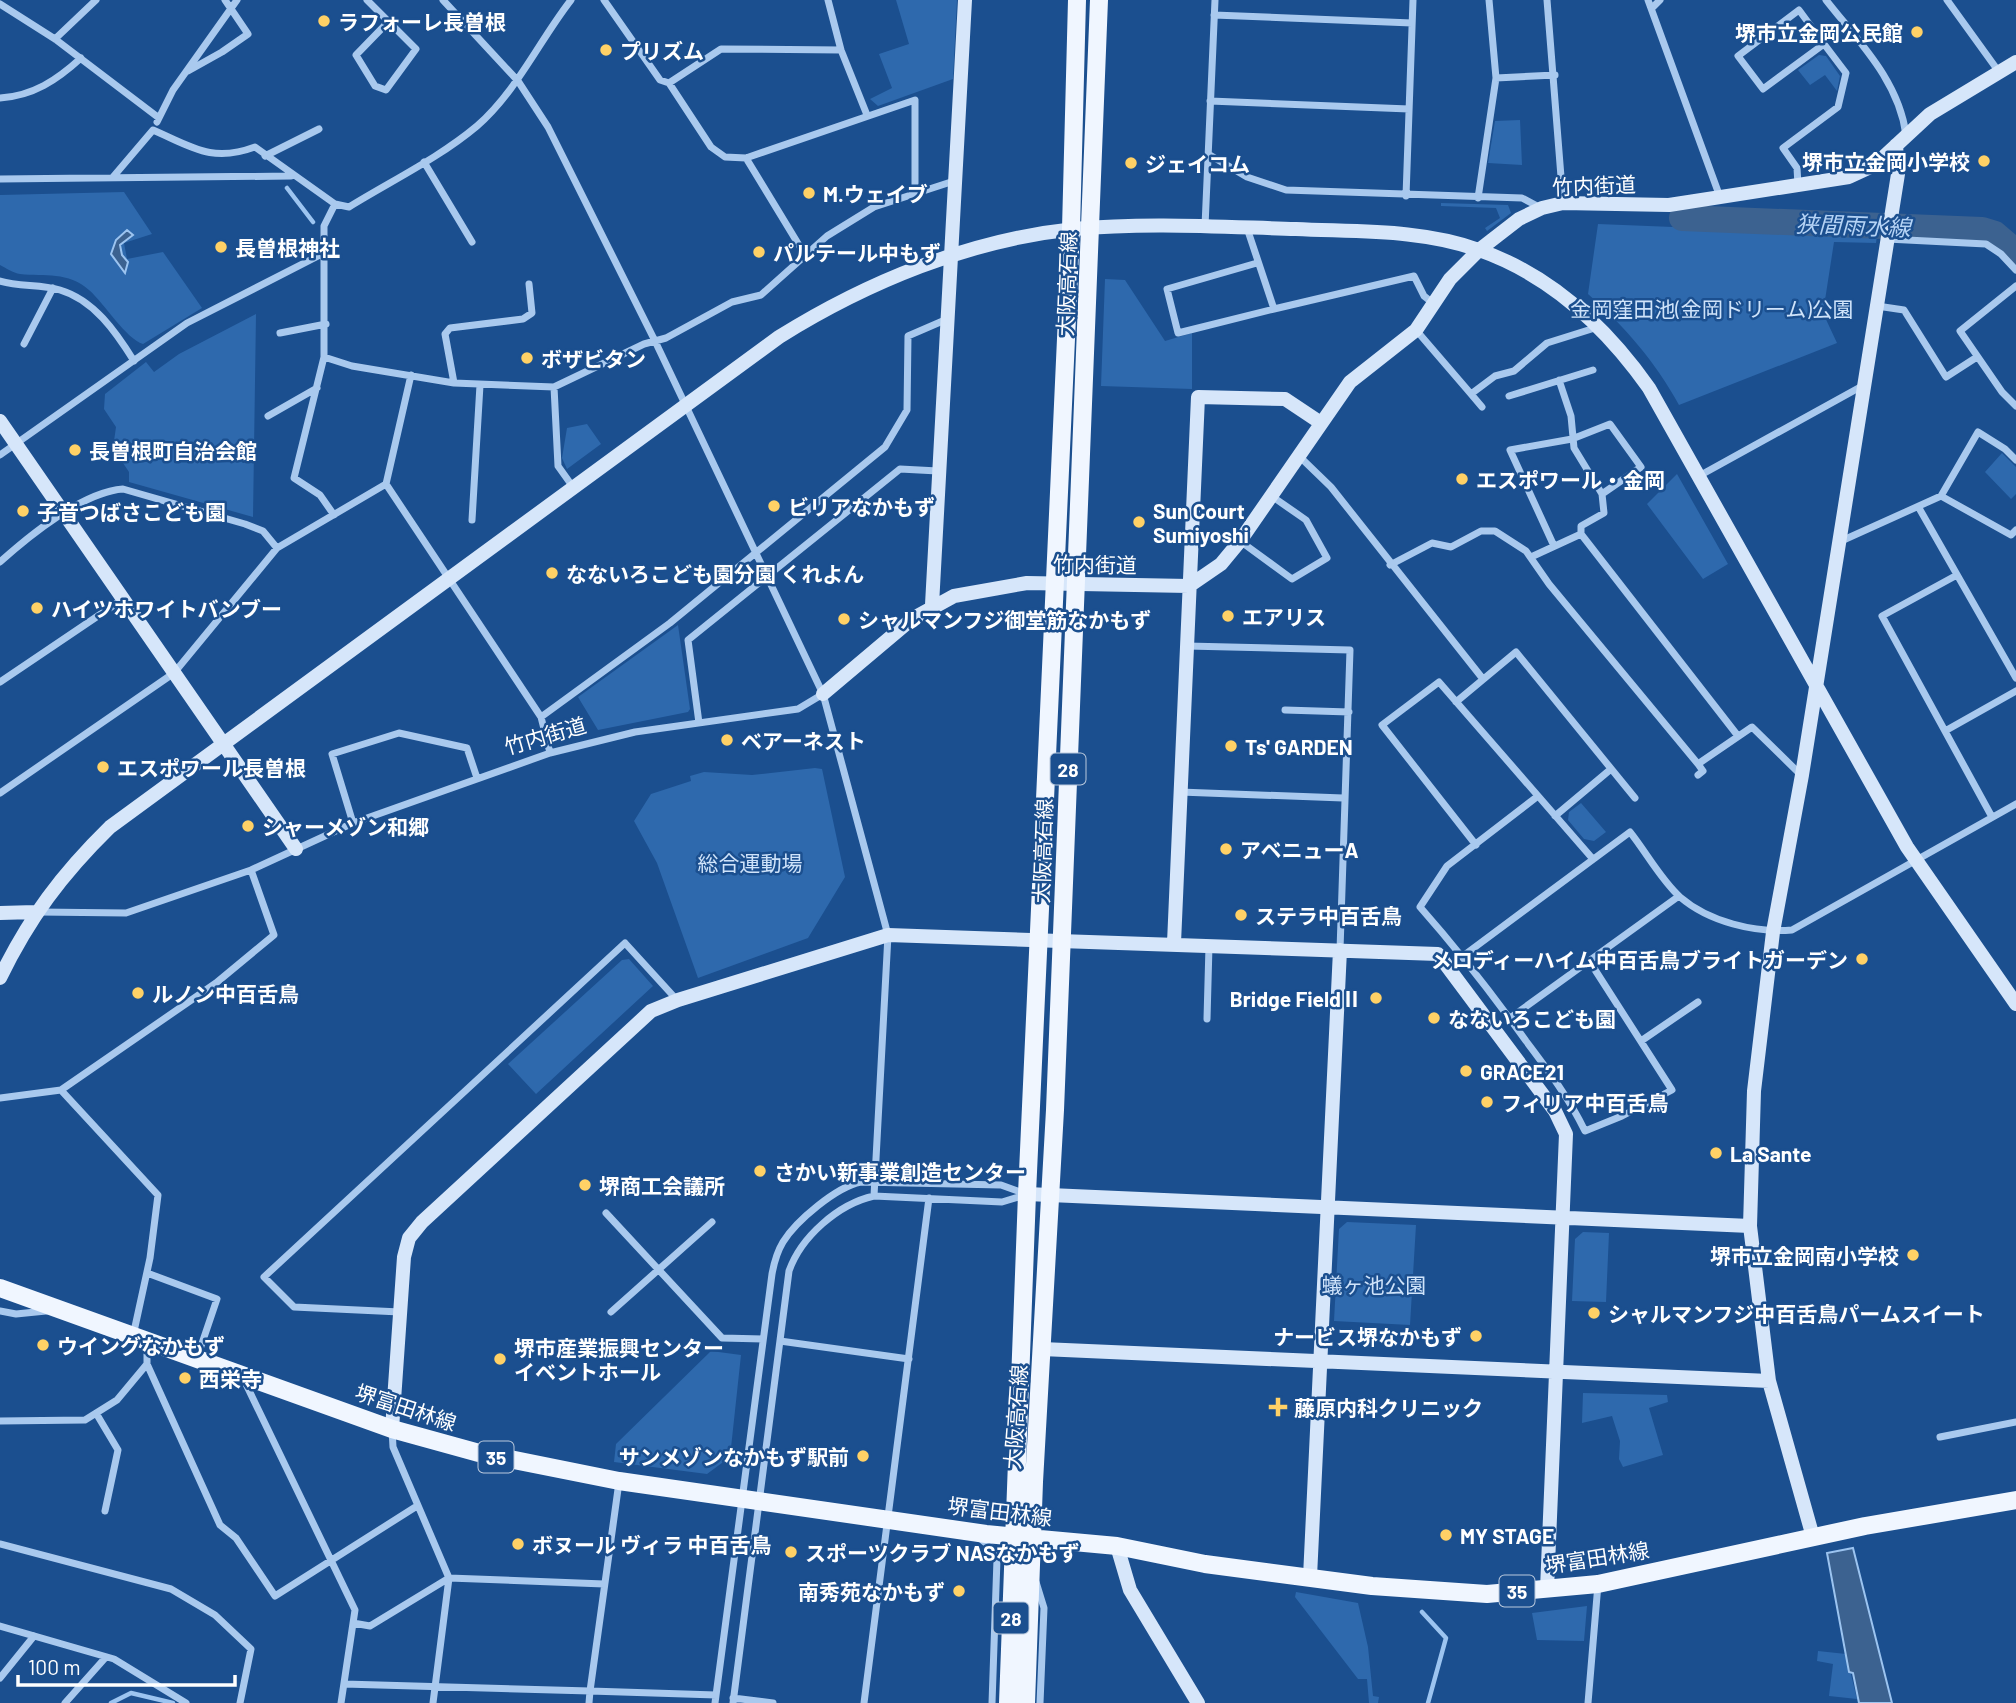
<svg xmlns="http://www.w3.org/2000/svg" width="2016" height="1703" font-family="Barlow,'Noto Sans JP',sans-serif">
  <style>
    .green { fill: #2e69ad }
    .water { fill: #3c6290; stroke: #9cc4f0; stroke-width: 2 }
    .lines { fill: none; stroke-linecap: round; stroke-linejoin: round }
    .stream { stroke: #9cc4f0; stroke-width: 4.5 }
    .river { stroke: #3c6290; stroke-width: 26 }
    .street { stroke: #a9c9ee; stroke-width: 7 }
    .secondary { stroke: #d6e6fa; stroke-width: 14 }
    .primary { stroke: #f0f6ff; stroke-width: 18 }
    .poi-dot { fill: #ffd166; stroke: #1b4f8f; stroke-width: 2.5 }
    .labels { text-anchor: middle; dominant-baseline: central; stroke-width: 5; stroke-linejoin: round; paint-order: stroke }
    .shield { fill: #1b4f8f; stroke: #bbcadd; stroke-width: 2 }
    .shield-label { font-size: 19px; font-weight: bold; fill: #fff }
    .poi-label { font-size: 21px; font-weight: bold; fill: #fff; stroke: #1b4f8f; text-anchor: start }
    .street-label { font-size: 21px; fill: #fff; stroke: #1b4f8f }
    .park-label { font-size: 21px; fill: #cfe3fa; stroke: #1b4f8f }
    .water-label { font-size: 23px; font-style: italic; fill: #b5d3f5; stroke: #1b4f8f }
  </style>
  <rect width="100%" height="100%" fill="#1b4f8f"/>
  <path class="green" d="M896,0H957L953,79L878,106L870,99L892,88L879,54L909,44Z
    M1819,55L1826,56L1840,76L1837,91L1825,75L1810,85L1798,70Z
    M1520,120L1522,165L1488,163L1495,121Z
    M124,192L152,234L124,243L127,259L163,252L202,308L143,344C126,339 105,304 89,290C68,271 45,277 20,274C13,273 6,268 0,265V195Z
    M1441,203L1508,205L1511,213L1487,231L1485,228L1500,218L1496,208L1441,206Z
    M1598,224L1877,235L1876,243L1834,242L1823,313L1837,343L1679,405C1655,361 1625,327 1588,294Z
    M1105,279L1125,280L1165,341L1192,333V389L1101,386Z
    M256,314L253,517L129,482V472L113,448L116,427L104,409L105,394L146,362L154,372L179,354Z
    M587,424L601,444L567,469L562,458L567,428Z
    M2002,453L2016,467V494L2011,499L1985,472Z
    M1677,474L1728,564L1703,579L1647,504Z
    M678,625L690,709L688,712L598,730L578,697Z
    M815,768L822,769L845,877L808,938L698,978L657,863L634,821L651,794L691,781L690,776L704,772L752,775Z
    M1581,803L1606,832L1594,841L1584,839L1568,820L1569,812Z
    M629,959L653,986L536,1094L508,1064L622,960Z
    M1347,1222L1416,1225L1410,1325L1334,1321L1339,1229Z
    M1583,1232L1609,1233L1606,1302L1572,1301L1575,1239Z
    M711,1351L741,1355L730,1457L707,1474L614,1462L616,1444Z
    M1583,1393L1667,1395L1668,1402L1649,1408L1663,1455L1623,1467L1619,1459L1620,1441L1612,1416L1582,1423Z
    M1296,1592L1358,1603L1368,1647L1373,1696L1379,1697L1378,1703H1369L1367,1679H1358L1295,1597Z
    M1587,1606L1584,1641L1537,1640L1532,1613Z
    M1818,1651L1846,1654L1857,1699L1829,1696L1833,1664L1817,1661Z"/>
  <path class="water" d="M127,230L133,235L120,245L122,255L128,262L125,273L111,254L116,240Z
    M1853,1548L1892,1703H1859L1853,1673L1849,1672L1827,1553Z"/>
  <g class="lines">
    <path class="stream" d="M287,188L313,222
      M1422,1612L1446,1638L1428,1703
      M111,1703L131,1693L173,1703"/>
    <path class="river" d="M1682,218L1982,230L1995,234L2016,252"/>
    <path class="street" d="M367,0L416,49L386,90L375,86L356,55L389,21
      M443,0L518,81L548,127L655,341L823,694L888,935L874,1196
      M604,0L660,80L669,83
      M828,0L841,50L867,115
      M1547,0L1563,202
      M1648,0L1720,197
      M1826,0C1859,42 1899,81 1906,135
      M1947,0L1999,72
      M0,4L55,39L159,118
      M1652,8L1660,0
      M1214,15L1412,23
      M55,39L96,0
      M841,50L721,49L669,83L711,147L725,157L746,158L915,100V193
      M188,71L222,52L248,34L225,0
      M1496,78L1555,75
      M0,98C33,96 57,80 81,58
      M1210,101L1409,109
      M157,122L173,90L237,0
      M1208,154L1247,177L1286,190L1522,198L1541,208
      M265,156L319,129
      M746,158L805,255
      M424,162L472,242
      M113,177L153,130C192,147 212,163 255,147L335,204L349,207C391,181 439,158 477,126C517,91 539,41 571,0
      M0,179L291,176
      M1798,185L1797,168L1783,148L1838,107L1846,73L1824,44L1763,89L1738,56L1799,10L1824,44
      M1406,196L1413,0
      M1478,198L1496,78L1489,0
      M1205,226L1215,0
      M1247,228L1274,309L1414,276L1424,296L1434,304
      M1887,239L1986,244L2001,254L2016,270
      M1257,263L1167,289L1178,333L1274,309
      M0,281C19,287 40,284 60,290C94,300 116,332 134,361
      M2016,286L1960,331L2002,392L2016,406
      M1877,306L1904,310L1946,377L1977,357
      M1416,330L1471,394L1495,376L1514,371L1547,343L1598,327
      M280,333L326,324
      M24,344L53,288
      M324,357L352,366L454,383L554,387L644,344L666,338L732,302L761,295L827,236L874,207L954,181
      M411,375L386,484L541,717L550,753
      M1559,380L1571,416L1574,448L1602,494L1604,513L1581,526V534
      M454,383L445,334L450,328L523,319L532,313L529,284
      M554,387L558,466L573,487
      M1471,394L1482,407
      M1509,396L1593,370
      M268,416L317,388
      M0,455L187,323L324,253
      M1299,456L1331,487L1483,679
      M1699,476L1864,385
      M1941,496L2011,535L2016,530
      M1919,508L2016,678
      M334,515L320,495L294,478L324,357V226L335,204
      M472,520L480,385
      M1240,541L1292,579L1327,558L1306,520L1273,497
      M1839,542L1941,496L1978,432L2005,449L2016,460
      M1554,546L1510,450L1572,439L1610,424L1641,467L1602,494
      M1531,557L1581,534L1738,736
      M0,562C29,536 83,492 123,489L245,524L263,531L277,548
      M1390,565L1432,543L1451,547L1481,531H1495L1526,551L1549,584L1698,764L1752,727L1801,775
      M1957,575L1882,616L1992,817
      M1187,646L1350,650L1340,950
      M0,682L123,599
      M1456,702L1516,652L1635,798
      M1285,710L1349,712
      M541,717L670,623L885,447L907,410L908,336L945,320
      M699,723L688,640L900,469L938,471
      M1945,731L2016,691
      M1698,764L1703,771L1698,775
      M1180,792L1343,798
      M0,793L174,673L277,548L386,484
      M1538,796L1447,866L1420,907C1458,950 1493,995 1526,1041C1548,1070 1569,1098 1585,1131L1622,1116L1672,1090L1590,962
      M1555,816L1611,769
      M353,823L332,754L399,733L467,748L477,778
      M1476,845L1382,725L1439,682L1592,858
      M39,912L126,913L251,870L353,823L550,753L635,732L798,709L823,694
      M1463,956L1630,832C1646,852 1661,880 1680,897C1709,922 1755,933 1792,930L2016,804
      M1510,1018L1679,896
      M1207,1019L1209,946
      M1641,1041L1698,1002
      M61,1090L158,1195L150,1258L133,1336
      M0,1098L61,1090L216,983L274,935L251,870
      M606,1213L722,1338L763,1339
      M147,1273L217,1299L197,1358
      M0,1311L16,1314L46,1311
      M400,1312L294,1307L264,1277L625,943L677,1000
      M611,1312L712,1222
      M780,1341L909,1359
      M147,1343V1364L220,1525L236,1538L275,1596L417,1506
      M244,1380L355,1610L341,1703
      M96,1413L118,1450L105,1511
      M0,1421L85,1420L117,1400L147,1364
      M392,1429L393,1447L449,1578L433,1703
      M1940,1437L2016,1422
      M981,1539L994,1550L997,1559L992,1703
      M0,1544L171,1589L215,1615L251,1649L240,1703
      M1036,1582L1044,1608L1040,1703
      M353,1623L370,1626L449,1578L604,1584
      M0,1626L114,1659L186,1703
      M0,1678L34,1636
      M344,1684L590,1691L619,1482
      M733,1698L773,1703
      M65,1703L106,1657
      M589,1703L590,1691L716,1695
      M715,1703L772,1274C774,1263 777,1252 783,1242C796,1221 836,1187 861,1182L1001,1185L1026,1194
      M733,1703L789,1271C801,1237 838,1204 874,1196L1002,1202L1025,1195
      M864,1703L929,1198
      M1588,1703L1598,1584"/>
    <path class="secondary" d="M0,421L296,849
      M932,605L965,0
      M823,694L912,619L954,596L1027,583L1189,586L1221,564L1240,541L1350,382L1416,330L1450,279L1479,250L1519,219L1542,208L1563,203L1669,205L1849,177L1875,165L1930,114L2016,62
      M0,913L35,912
      M1174,943L1198,397L1285,399L1321,423
      M0,978C29,918 62,874 110,827L779,337C867,282 969,240 1074,229C1147,222 1223,227 1296,229C1356,232 1422,229 1479,250C1550,275 1606,327 1649,388L1907,847L2016,1004
      M1027,1194L1750,1226
      M1042,1349L1769,1381
      M392,1429L404,1257L409,1238L422,1222L651,1011L678,1000L888,935L1438,954L1555,1111L1566,1134L1547,1589
      M1813,1537L1769,1381L1750,1226L1754,1091L1773,932L1802,775L1898,174L1896,145
      M1117,1546L1130,1590L1198,1703
      M1310,1577L1340,950"/>
    <path class="primary" d="M0,1288L392,1429L479,1453L619,1481L986,1534L1117,1546L1205,1564L1372,1586L1487,1594L1598,1584L1865,1526L2016,1500
      M1008,1703L1027,1194L1071,229L1077,0
      M1026,1703L1034,1482L1055,1110L1099,0"/>
  </g>
  <g class="poi-dot">
    <circle cx="324" cy="21" r="7"/>
    <circle cx="1917" cy="32" r="7"/>
    <circle cx="606" cy="50" r="7"/>
    <circle cx="1984" cy="161" r="7"/>
    <circle cx="1131" cy="163" r="7"/>
    <circle cx="809" cy="193" r="7"/>
    <circle cx="221" cy="247" r="7"/>
    <circle cx="759" cy="252" r="7"/>
    <circle cx="527" cy="358" r="7"/>
    <circle cx="75" cy="450" r="7"/>
    <circle cx="1462" cy="479" r="7"/>
    <circle cx="774" cy="506" r="7"/>
    <circle cx="23" cy="511" r="7"/>
    <circle cx="1139" cy="522" r="7"/>
    <circle cx="552" cy="573" r="7"/>
    <circle cx="37" cy="608" r="7"/>
    <circle cx="1228" cy="616" r="7"/>
    <circle cx="844" cy="619" r="7"/>
    <circle cx="727" cy="740" r="7"/>
    <circle cx="1231" cy="746" r="7"/>
    <circle cx="103" cy="767" r="7"/>
    <circle cx="248" cy="826" r="7"/>
    <circle cx="1226" cy="849" r="7"/>
    <circle cx="1241" cy="915" r="7"/>
    <circle cx="1862" cy="959" r="7"/>
    <circle cx="138" cy="993" r="7"/>
    <circle cx="1376" cy="998" r="7"/>
    <circle cx="1434" cy="1018" r="7"/>
    <circle cx="1466" cy="1071" r="7"/>
    <circle cx="1487" cy="1102" r="7"/>
    <circle cx="1716" cy="1153" r="7"/>
    <circle cx="760" cy="1171" r="7"/>
    <circle cx="585" cy="1185" r="7"/>
    <circle cx="1913" cy="1255" r="7"/>
    <circle cx="1594" cy="1313" r="7"/>
    <circle cx="1476" cy="1336" r="7"/>
    <circle cx="43" cy="1345" r="7"/>
    <circle cx="500" cy="1359" r="7"/>
    <circle cx="185" cy="1378" r="7"/>
    <path d="M1274.5 1396.5h7v7h7v7h-7v7h-7v-7h-7v-7h7z"/>
    <circle cx="863" cy="1456" r="7"/>
    <circle cx="1446" cy="1535" r="7"/>
    <circle cx="518" cy="1544" r="7"/>
    <circle cx="791" cy="1552" r="7"/>
    <circle cx="959" cy="1591" r="7"/>
  </g>
  <g class="labels">
    <g class="shield">
      <rect x="1050.5" y="753.5" width="35" height="31" rx="5"/>
      <rect x="478.5" y="1441.5" width="35" height="31" rx="5"/>
      <rect x="1499.5" y="1575.5" width="35" height="31" rx="5"/>
      <rect x="993.5" y="1602.5" width="35" height="31" rx="5"/>
    </g>
    <g class="shield-label">
      <text x="1068" y="769">28</text>
      <text x="496" y="1457">35</text>
      <text x="1517" y="1591">35</text>
      <text x="1011" y="1618">28</text>
    </g>
    <g class="poi-label">
      <text x="338" y="21">ラフォーレ長曽根</text>
      <text x="1903" y="32" text-anchor="end">堺市立金岡公民館</text>
      <text x="620" y="50">プリズム</text>
      <text x="1970" y="161" text-anchor="end">堺市立金岡小学校</text>
      <text x="1145" y="163">ジェイコム</text>
      <text x="823" y="193">M.ウェイブ</text>
      <text x="235" y="247">長曽根神社</text>
      <text x="773" y="252">パルテール中もず</text>
      <text x="541" y="358">ボザビタン</text>
      <text x="89" y="450">長曽根町自治会館</text>
      <text x="1476" y="479">エスポワール・金岡</text>
      <text x="788" y="506">ビリアなかもず</text>
      <text x="1153" y="510">Sun Court<tspan x="1153" dy="24">Sumiyoshi</tspan></text>
      <text x="37" y="511">子音つばさこども園</text>
      <text x="566" y="573">なないろこども園分園 くれよん</text>
      <text x="51" y="608">ハイツホワイトバンブー</text>
      <text x="1242" y="616">エアリス</text>
      <text x="858" y="619">シャルマンフジ御堂筋なかもず</text>
      <text x="741" y="740">ベアーネスト</text>
      <text x="1245" y="746">Ts' GARDEN</text>
      <text x="117" y="767">エスポワール長曽根</text>
      <text x="262" y="826">シャーメゾン和郷</text>
      <text x="1240" y="849">アベニューA</text>
      <text x="1255" y="915">ステラ中百舌鳥</text>
      <text x="1848" y="959" text-anchor="end">メロディーハイム中百舌鳥ブライトガーデン</text>
      <text x="152" y="993">ルノン中百舌鳥</text>
      <text x="1362" y="998" text-anchor="end">Bridge FieldⅡ</text>
      <text x="1448" y="1018">なないろこども園</text>
      <text x="1480" y="1071">GRACE21</text>
      <text x="1501" y="1102">フィリア中百舌鳥</text>
      <text x="1730" y="1153">La Sante</text>
      <text x="774" y="1171">さかい新事業創造センター</text>
      <text x="599" y="1185">堺商工会議所</text>
      <text x="1899" y="1255" text-anchor="end">堺市立金岡南小学校</text>
      <text x="1608" y="1313">シャルマンフジ中百舌鳥パームスイート</text>
      <text x="1462" y="1336" text-anchor="end">ナービス堺なかもず</text>
      <text x="57" y="1345">ウイングなかもず</text>
      <text x="514" y="1347">堺市産業振興センター<tspan x="514" dy="24">イベントホール</tspan></text>
      <text x="199" y="1378">西栄寺</text>
      <text x="1294" y="1407">藤原内科クリニック</text>
      <text x="849" y="1456" text-anchor="end">サンメゾンなかもず駅前</text>
      <text x="1460" y="1535">MY STAGE</text>
      <text x="532" y="1544">ボヌール ヴィラ 中百舌鳥</text>
      <text x="805" y="1552">スポーツクラブ NASなかもず</text>
      <text x="945" y="1591" text-anchor="end">南秀苑なかもず</text>
    </g>
    <g class="street-label">
      <text transform="translate(1594 185) rotate(-2)">竹内街道</text>
      <text transform="translate(1066 284) rotate(-88)">大阪高石線</text>
      <text transform="translate(1095 564) rotate(1)">竹内街道</text>
      <text transform="translate(545 735) rotate(-16)">竹内街道</text>
      <text transform="translate(1042 851) rotate(-88)">大阪高石線</text>
      <text transform="translate(406 1407) rotate(18)">堺富田林線</text>
      <text transform="translate(1015 1417) rotate(-86)">大阪高石線</text>
      <text transform="translate(1000 1511) rotate(7)">堺富田林線</text>
      <text transform="translate(1597 1557) rotate(-9)">堺富田林線</text>
    </g>
    <g class="park-label">
      <text x="1712" y="308">金岡窪田池(金岡ドリーム)公園</text>
      <text x="750" y="862">総合運動場</text>
      <text x="1374" y="1284">蟻ヶ池公園</text>
    </g>
    <g class="water-label">
      <text transform="translate(1853 225) rotate(2)">狭間雨水線</text>
    </g>
  </g>
  <path d="M18 1675v10h217v-10" fill="none" stroke="#ffffff" stroke-width="3.5"/>
  <text x="28" y="1675" font-size="21" fill="#ffffff" stroke="#1b4f8f" stroke-width="5" paint-order="stroke">100 m</text>
</svg>
